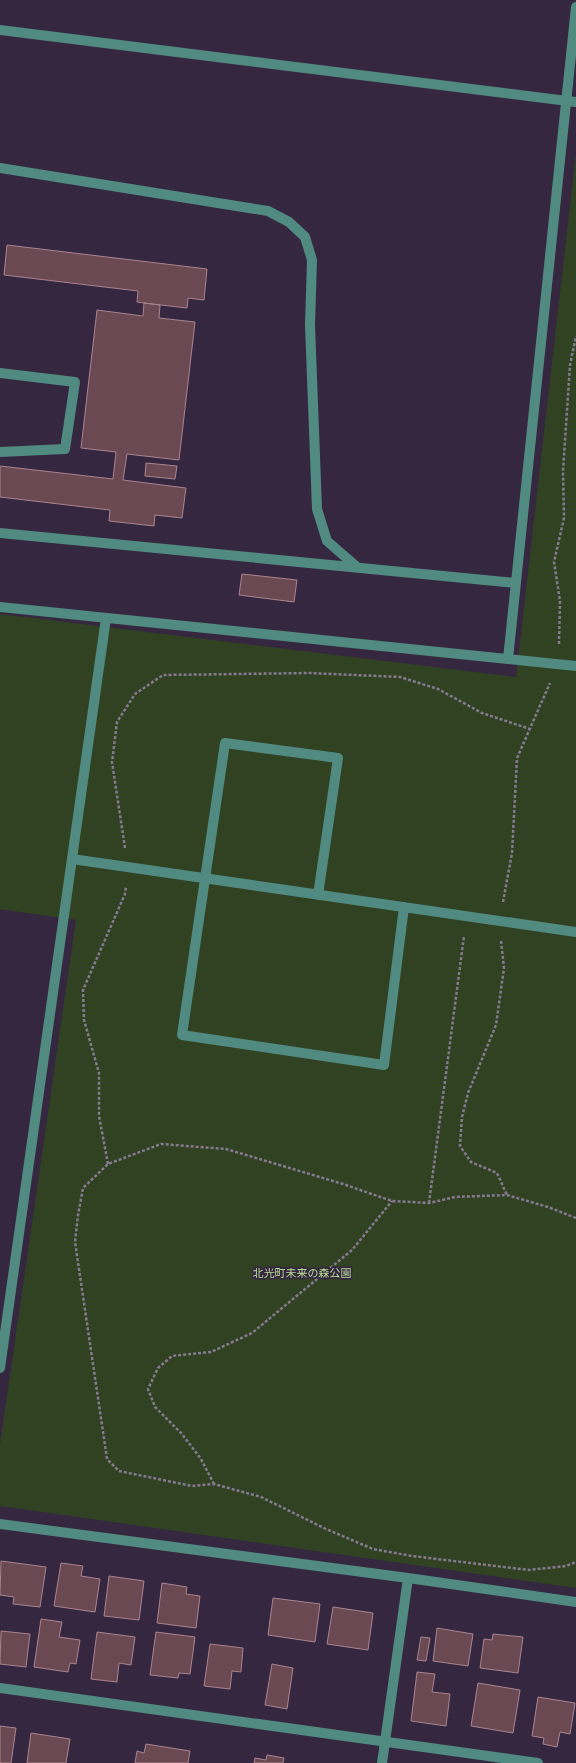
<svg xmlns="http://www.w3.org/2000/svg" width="576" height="1763" font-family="Commissioner,'Noto Sans JP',sans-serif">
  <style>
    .green { fill: #314222 }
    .building { fill: #6b4953; stroke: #a9848f }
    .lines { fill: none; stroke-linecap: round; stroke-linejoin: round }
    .path { stroke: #857a8f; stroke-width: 2.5; stroke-dasharray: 3 2; stroke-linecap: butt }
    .minor { stroke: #508a80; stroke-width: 10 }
    .labels { text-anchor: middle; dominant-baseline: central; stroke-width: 3.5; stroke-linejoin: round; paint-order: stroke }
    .park-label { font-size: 11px; fill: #b2db90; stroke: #352740 }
  </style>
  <rect width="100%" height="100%" fill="#352740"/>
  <path class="green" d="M576,153V1588L0,1506V1444L76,920L0,909V614L516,677Z"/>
  <path class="building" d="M7,245L207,269L204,300L188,298L187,308L144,303L137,302L138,291L4,275Z
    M144,303L160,305L159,318L195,322L179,460L127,454L123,480L186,488L182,518L155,515L154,526L109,521L110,510L0,497V466L113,479L116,452L81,448L97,310L143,316Z
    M146,463L177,466L175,479L145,476Z
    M242,574L297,580L294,602L239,595Z
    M1,1561L46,1567L40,1607L13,1604L14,1597L0,1595Z
    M61,1563L83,1566L81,1576L100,1579L95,1612L54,1606Z
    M109,1576L144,1581L139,1620L104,1616Z
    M162,1583L187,1587L186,1594L200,1596L196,1628L157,1623Z
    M273,1598L320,1604L315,1642L268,1635Z
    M333,1607L373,1613L368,1650L327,1644Z
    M41,1619L62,1622L59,1637L80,1640L76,1664L70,1663L68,1672L34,1667Z
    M437,1628L473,1634L468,1666L433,1661Z
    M1,1631L30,1634L26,1667L0,1664Z
    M97,1632L135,1637L131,1665L119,1663L117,1682L91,1679Z
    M156,1632L195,1637L190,1674L179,1673L178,1678L150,1675Z
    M493,1634L523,1637L518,1673L480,1668L484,1639L492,1640Z
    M421,1637L430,1638L426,1661L417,1660Z
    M210,1644L243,1648L241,1672L232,1671L230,1689L204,1686Z
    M272,1664L293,1668L287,1709L265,1705Z
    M417,1672L435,1674L432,1692L450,1694L446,1726L411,1721Z
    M478,1683L520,1690L513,1733L471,1726Z
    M538,1697L575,1703L570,1734L560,1732L557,1747L543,1744L544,1738L532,1736Z
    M0,1726L16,1728L11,1763H0Z
    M31,1733L70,1739L66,1763H27Z
    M146,1744L190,1751L188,1763H135L137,1751L144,1753Z
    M267,1755L284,1758L283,1763H254L255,1758L266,1760Z"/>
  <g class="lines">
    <path class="path" d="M559,644L560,601L554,562L564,518L563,471L570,365L576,336
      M125,848L112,762L117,722L135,694L163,675L309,673L400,677L438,689L482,713L530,729
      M503,902L512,853L517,758L550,683
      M501,941L504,968L496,1025L468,1093L462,1117L460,1146L471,1162L497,1173L507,1195
      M108,1164L99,1116V1073L84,1020L83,990L125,894L126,886
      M429,1203L464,936
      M576,1218L548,1207L507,1195L455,1197L429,1203L392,1201L343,1184L226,1149L161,1144L108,1164L83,1188L78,1215L75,1242L107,1459L119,1471L192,1486L214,1484L261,1497L326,1529L373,1549L412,1556L529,1570L566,1566L576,1562
      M214,1484L201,1459L182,1434L155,1407L148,1389L158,1368L172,1356L211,1352L252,1333L352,1250L392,1201"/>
    <path class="minor" d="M0,30L576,102
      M0,168L268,211L289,222L305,237L312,260L310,325L317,509L327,541L357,567
      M0,373L75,382L65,449L0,452
      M0,533L516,583
      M0,607L576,666
      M508,659L576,7
      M72,859L576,932
      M318,895L338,758L225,743L182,1035L384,1065L404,907
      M0,1368L106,618
      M0,1524L408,1578L576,1602
      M0,1688L538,1763
      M382,1763L408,1578"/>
  </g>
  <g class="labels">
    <g class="park-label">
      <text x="302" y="1272">北光町未来の森公園</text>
    </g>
  </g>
</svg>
